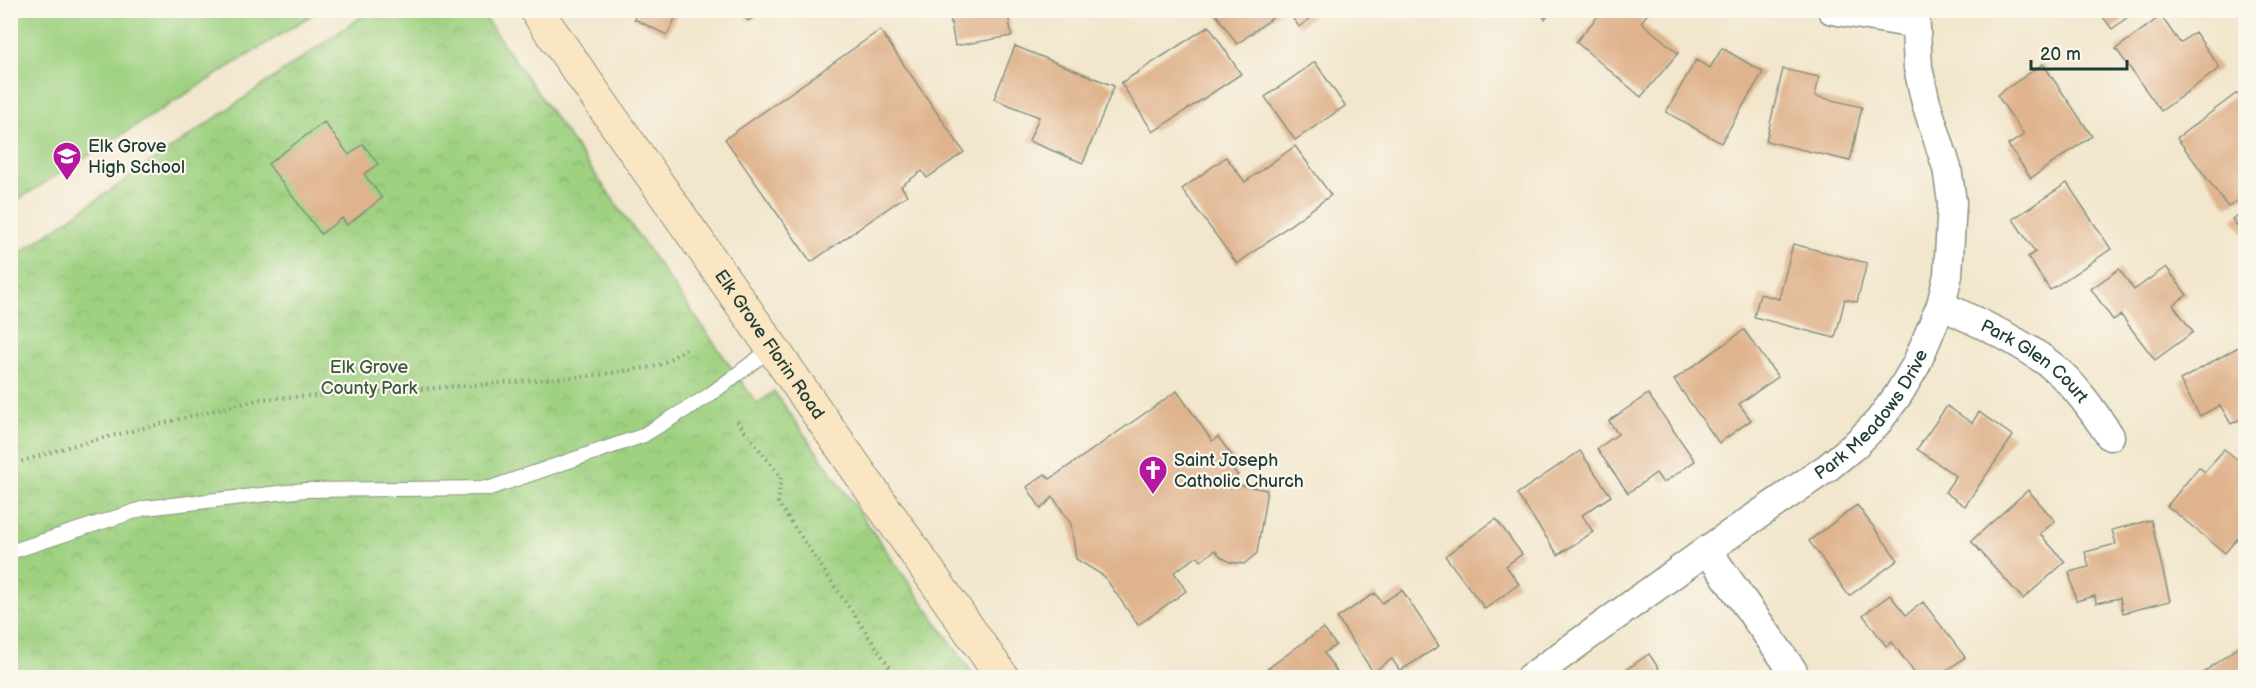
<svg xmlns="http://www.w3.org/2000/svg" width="2256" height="688" font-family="'Balsamiq Sans',sans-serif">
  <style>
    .green { fill: #9fd181; stroke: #5f875a; stroke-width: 1.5 }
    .park { fill: url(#park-crowns); stroke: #5f875a; stroke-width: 1.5 }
    .building { fill: #dfb38d }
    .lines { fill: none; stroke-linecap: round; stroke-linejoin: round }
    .lane-casing { stroke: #889280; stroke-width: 16 }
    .street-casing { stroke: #889280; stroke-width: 31 }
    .secondary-casing { stroke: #889280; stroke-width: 35 }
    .path { stroke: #889280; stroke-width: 4; stroke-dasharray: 1.5 4.5; stroke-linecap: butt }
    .lane { stroke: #fff; stroke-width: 14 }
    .street { stroke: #fff; stroke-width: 28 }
    .secondary { stroke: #fbe6c4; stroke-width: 33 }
    .labels { text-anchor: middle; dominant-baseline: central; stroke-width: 4.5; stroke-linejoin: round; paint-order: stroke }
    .poi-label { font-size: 18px; fill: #1f3d34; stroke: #fbf7ec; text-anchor: start }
    .street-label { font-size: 18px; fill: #1f3d34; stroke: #fbf7ec }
    .park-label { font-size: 18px; fill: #395b43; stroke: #fbf7ec }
  </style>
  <defs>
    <pattern id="park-crowns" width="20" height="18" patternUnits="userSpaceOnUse" patternTransform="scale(1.5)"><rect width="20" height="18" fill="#9fd181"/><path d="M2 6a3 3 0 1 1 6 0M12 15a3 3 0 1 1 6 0" fill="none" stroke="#88b470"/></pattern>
  </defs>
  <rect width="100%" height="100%" fill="#fbf7ec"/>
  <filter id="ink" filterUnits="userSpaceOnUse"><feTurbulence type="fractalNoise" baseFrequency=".0167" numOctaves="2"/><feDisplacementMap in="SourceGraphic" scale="12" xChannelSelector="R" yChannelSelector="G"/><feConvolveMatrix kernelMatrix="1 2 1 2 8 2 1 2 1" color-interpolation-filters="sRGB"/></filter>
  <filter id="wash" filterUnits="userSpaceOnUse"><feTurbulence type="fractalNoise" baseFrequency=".008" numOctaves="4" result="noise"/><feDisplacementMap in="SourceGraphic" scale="24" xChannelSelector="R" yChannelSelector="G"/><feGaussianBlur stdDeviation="1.35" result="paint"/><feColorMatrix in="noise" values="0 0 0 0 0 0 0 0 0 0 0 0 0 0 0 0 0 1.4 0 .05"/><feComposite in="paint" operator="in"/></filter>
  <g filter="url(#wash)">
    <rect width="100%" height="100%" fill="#f2e6cc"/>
    <path class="green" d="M11,10H318V11L11,204Z"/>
    <path class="park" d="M370,11H480L757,404L774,391L975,677H11L10,260Z"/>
    <g id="blocks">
      <path class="building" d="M638,10H679L667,35L634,19Z
        M742,10H767L748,21Z
        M949,10H1007L1012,36L955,46Z
        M1213,10H1283L1237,44Z
        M1287,10H1321L1299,27Z
        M1538,10H1554L1545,19Z
        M1603,10H1651L1641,22L1678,53L1641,97L1576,42Z
        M2098,10H2137L2112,29Z
        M2161,16L2180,43L2195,32L2220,68L2161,111L2116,49Z
        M1209,26L1241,74L1153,132L1121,83Z
        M880,30L964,152L927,178L922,171L901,186L907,195L811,262L725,139Z
        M1015,46L1114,86L1083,163L1029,141L1039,117L994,99Z
        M1722,48L1763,72L1721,143L1666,112L1696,60L1710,68Z
        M1315,62L1345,106L1295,140L1265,97Z
        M2043,64L2092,136L2031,178L2008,145L2024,135L1997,95Z
        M1783,69L1819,77L1815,96L1862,107L1850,161L1766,141Z
        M2237,93L2246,105V195L2228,207L2177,138Z
        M324,122L349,155L363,144L378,164L364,174L382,198L347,225L342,218L321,234L268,164Z
        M1295,146L1331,195L1237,264L1182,189L1226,157L1245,182Z
        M2067,183L2111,249L2050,290L2028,257L2035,252L2013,219Z
        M2246,210V237L2232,219Z
        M1793,244L1867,263L1857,302L1845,299L1835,338L1754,317L1760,294L1779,299Z
        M2166,267L2187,295L2173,305L2193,332L2155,360L2121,315L2113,320L2091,289L2119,269L2134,290Z
        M1744,330L1778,377L1739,404L1751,420L1719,443L1674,380Z
        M2240,346L2246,355V416L2231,424L2220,405L2200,416L2180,380Z
        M1177,391L1212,441L1218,437L1239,465L1233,470L1238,475L1228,483L1267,490L1257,553L1244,564L1230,562L1221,557L1215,550L1201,561L1198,556L1174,572L1186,591L1138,625L1104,576L1076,559L1071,524L1053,497L1041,509L1027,487L1045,474L1050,479Z
        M1648,394L1695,461L1663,483L1656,473L1628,493L1597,449L1618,434L1609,421Z
        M1947,406L1972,423L1979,412L2013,436L1965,506L1945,492L1956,476L1917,449Z
        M2224,449L2246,466V528L2225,553L2167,506L2199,467L2205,472Z
        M1580,451L1611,496L1582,515L1593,532L1558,555L1517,494Z
        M2028,490L2055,521L2040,534L2065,562L2023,599L1971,541Z
        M1857,505L1898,560L1849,596L1809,541Z
        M1496,519L1522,554L1506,566L1519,584L1485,609L1445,556Z
        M2151,520L2170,601L2123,613L2120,598L2096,603L2095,596L2076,601L2069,572L2089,567L2085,552L2116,544L2112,530Z
        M1402,590L1439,646L1400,671L1392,659L1373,672L1337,618L1375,593L1382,603Z
        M1890,595L1906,615L1923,602L1965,657L1937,678H1918L1892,642L1886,646L1863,615Z
        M1323,628L1336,645L1324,653L1341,678H1255Z
        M2246,641V678H2196Z
        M1649,654L1665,678H1614Z"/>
    </g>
  </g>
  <g filter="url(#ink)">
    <use href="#blocks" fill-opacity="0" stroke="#889280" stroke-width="1.5"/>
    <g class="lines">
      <g class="lane-casing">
        <path id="lane" d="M10,552L145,508L305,490L490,488L642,436L708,396L772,348"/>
      </g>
      <g class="street-casing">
        <g id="street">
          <path d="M1832,10L1915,24"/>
          <path id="s1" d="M1941,305C1981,324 2024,342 2058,371C2079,390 2094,413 2110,436"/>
          <path d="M1707,550L1793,671"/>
          <path id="s2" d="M1530,678L1707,550L1827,468L1854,446L1878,422L1898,395L1916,365L1941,305L1948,275L1952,202L1947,168L1926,103L1918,68L1915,10"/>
        </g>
      </g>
      <g class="secondary-casing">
        <g id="secondary">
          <path id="s3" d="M536,10L1003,678"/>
        </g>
      </g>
      <path class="path" d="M737,421L781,477L778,503L897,678
        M10,465L75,445L261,399L395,391L590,376L658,366L686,349"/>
      <use href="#lane" class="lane"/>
      <use href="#street" class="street"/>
      <use href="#secondary" class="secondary"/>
    </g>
  </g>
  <defs>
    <g id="school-pin" transform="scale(1.5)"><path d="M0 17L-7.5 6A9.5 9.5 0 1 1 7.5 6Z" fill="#b5179e" stroke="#fbf7ec"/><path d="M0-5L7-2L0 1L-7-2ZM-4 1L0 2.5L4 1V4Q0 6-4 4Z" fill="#fff"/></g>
    <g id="church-pin" transform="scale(1.5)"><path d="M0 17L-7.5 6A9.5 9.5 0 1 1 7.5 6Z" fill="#b5179e" stroke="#fbf7ec"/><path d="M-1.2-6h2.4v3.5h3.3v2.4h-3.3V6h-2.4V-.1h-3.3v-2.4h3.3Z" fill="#fff"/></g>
  </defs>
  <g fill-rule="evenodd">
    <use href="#school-pin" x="67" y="156"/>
    <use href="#church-pin" x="1153" y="470"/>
  </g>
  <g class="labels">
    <g class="poi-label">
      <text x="88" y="146">Elk Grove<tspan x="88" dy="21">High School</tspan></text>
      <text x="1174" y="460">Saint Joseph<tspan x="1174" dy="21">Catholic Church</tspan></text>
    </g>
    <g class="street-label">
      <text stroke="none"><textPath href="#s3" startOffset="408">Elk Grove Florin Road</textPath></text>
      <text stroke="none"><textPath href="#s1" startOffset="110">Park Glen Court</textPath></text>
      <text stroke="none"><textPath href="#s2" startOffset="434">Park Meadows Drive</textPath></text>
    </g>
    <g class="park-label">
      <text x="369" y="367">Elk Grove<tspan x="369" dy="21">County Park</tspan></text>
    </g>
  </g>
  <rect width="2256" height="688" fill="none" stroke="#fbf7ec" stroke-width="36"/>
  <path d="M2031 60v9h96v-9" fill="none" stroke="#1f3d34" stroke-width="3"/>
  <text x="2040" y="60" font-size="18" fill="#1f3d34" stroke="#fbf7ec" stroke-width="4.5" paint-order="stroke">20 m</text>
</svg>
